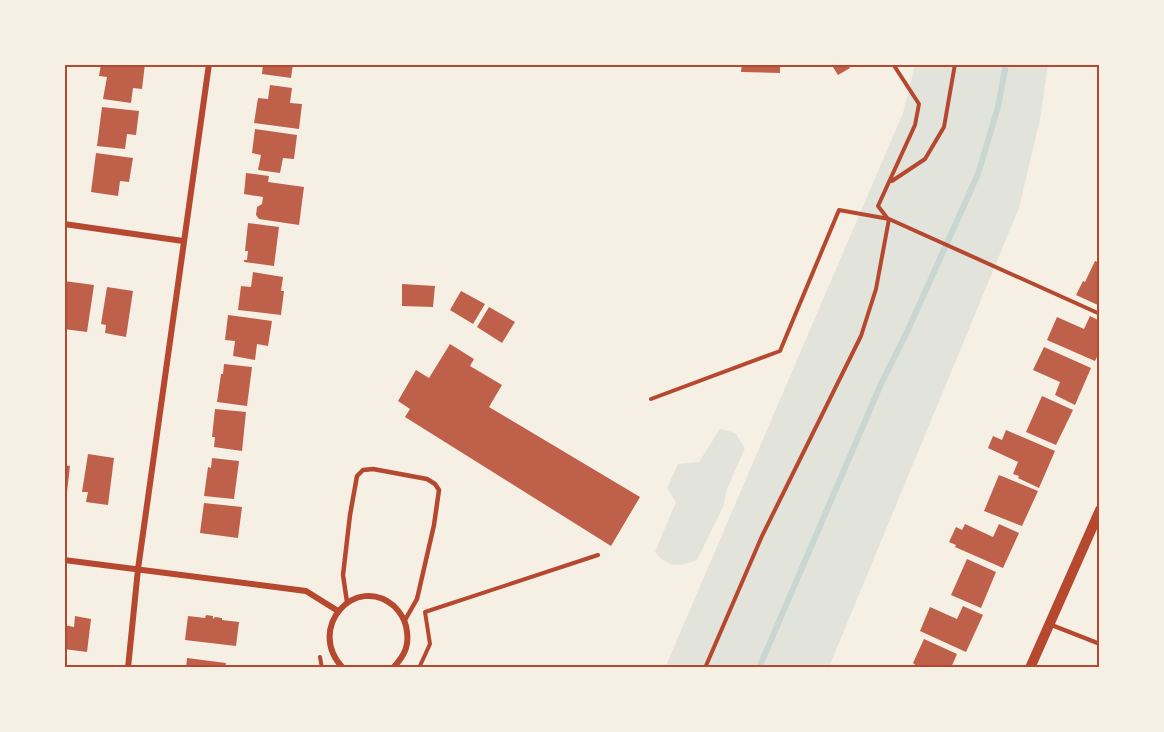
<svg xmlns="http://www.w3.org/2000/svg" width="1164" height="732" font-family="'Varela Round',sans-serif">
  <style>
    .green { fill: #e2e4dc }
    .lines { fill: none; stroke-linecap: round; stroke-linejoin: round }
    .stream { stroke: #c9d6d2; stroke-width: 6 }
    .building { fill: #bf614a }
    .path { stroke: #b5482f; stroke-width: 4 }
    .service { stroke: #b5482f; stroke-width: 4.5 }
    .minor { stroke: #b5482f; stroke-width: 6 }
    .tertiary { stroke: #b5482f; stroke-width: 10 }
    .neatline { fill: none; stroke: #b5482f; stroke-width: 2 }
  </style>
  <rect width="100%" height="100%" fill="#f6efe4"/>
  <path class="green" d="M915,65H1048L1040,119L1019,208L829,667L665,668L903,113Z
    M720,429L735,433L745,448L727,489L723,507L697,560C678,567 669,568 655,552L676,502L667,488L678,464L699,462Z"/>
  <g class="lines">
    <path class="stream" d="M759,668L881,384L907,332L978,174L998,107L1006,64"/>
  </g>
  <path class="building" d="M101,64H145L142,89L133,88L131,103L103,99L107,77L99,76Z
    M263,64H293L291,78L262,74Z
    M742,64H780V73L741,72Z
    M831,64H848L850,68L838,75Z
    M270,85L292,88L290,103L302,104L299,129L254,123L258,98L268,99Z
    M102,107L139,111L136,135L127,134L125,149L97,146Z
    M255,129L297,135L294,159L283,158L280,173L258,170L261,155L252,153Z
    M96,153L133,158L129,182L120,181L118,196L91,192Z
    M246,173L269,176L268,182L304,187L299,225L259,219L256,215L257,207L262,204L263,197L244,194Z
    M248,223L279,227L274,266L244,262V260H247L248,251H245Z
    M1095,261L1100,263V306L1076,295L1083,281L1085,282Z
    M253,272L283,277L281,291H284L281,315L238,310L241,286L251,287Z
    M64,281L94,285L87,332L64,329Z
    M402,284L435,286L433,307L402,306Z
    M107,287L133,291L126,337L105,333L106,325L101,324Z
    M461,291L485,304L473,324L450,310Z
    M489,307L515,322L502,343L477,327Z
    M228,315L272,321L268,346L257,344L255,360L233,356L235,341L225,340Z
    M1090,316L1100,321V351L1095,361L1047,340L1057,317L1084,329Z
    M450,344L474,359L470,366L502,385L489,407L640,497L611,546L405,417L410,409L398,401L416,370L429,378Z
    M1044,347L1091,368L1075,405L1055,395L1060,382L1033,370Z
    M224,364L252,367L247,406L217,402L221,374H223Z
    M1042,396L1073,410L1056,445L1026,432Z
    M215,409L246,412L242,451L214,447L215,437H212Z
    M1006,430L1055,451L1039,488L1018,478L1019,476L1013,474L1018,462L988,448L993,436L1002,440Z
    M88,454L114,458L108,505L86,502L88,492H82Z
    M212,458L239,461L234,499L204,496L208,467L211,468Z
    M64,465L70,466L66,501H64Z
    M999,475L1038,491L1022,526L984,511Z
    M204,503L242,507L238,538L200,533Z
    M965,524L993,537L999,524L1019,533L1003,568L955,547L956,545L949,542L956,527L962,530Z
    M967,559L996,572L981,608L951,595Z
    M963,606L983,615L966,652L920,631L930,607L957,619Z
    M206,615L213,616V619L215,617L222,618V620L239,622L236,646L185,640L188,616L205,618Z
    M75,616L91,619L87,652L64,649V625L74,627Z
    M924,639L957,654L951,668H919L913,663Z
    M187,658L226,663L225,668H186Z"/>
  <g class="lines">
    <path class="path" d="M892,181L925,159L944,127L955,64
      M888,219L878,206L915,125L919,104L893,64
      M651,399L780,351L839,210L889,219L1100,314
      M320,657L322,668
      M419,668L430,644L425,612L598,555
      M705,668L762,536L861,336L876,289L889,219"/>
    <path class="service" d="M347,602L343,575L350,515L357,476L363,470L373,469L427,479L435,484L439,490L434,525L417,599L405,620
      M1049,624L1100,644"/>
    <path class="minor" d="M64,224L183,241
      M64,560L306,591L338,611
      M128,668L138,569L209,64
      M343,668C305,628 356,573 394,606C400,612 404,618 406,626C410,644 406,654 393,668"/>
    <path class="tertiary" d="M1030,668L1100,510"/>
  </g>
  <rect width="1164" height="732" fill="none" stroke="#f6efe4" stroke-width="132"/>
  <rect x="66" y="66" width="1032" height="600" class="neatline"/>
</svg>
